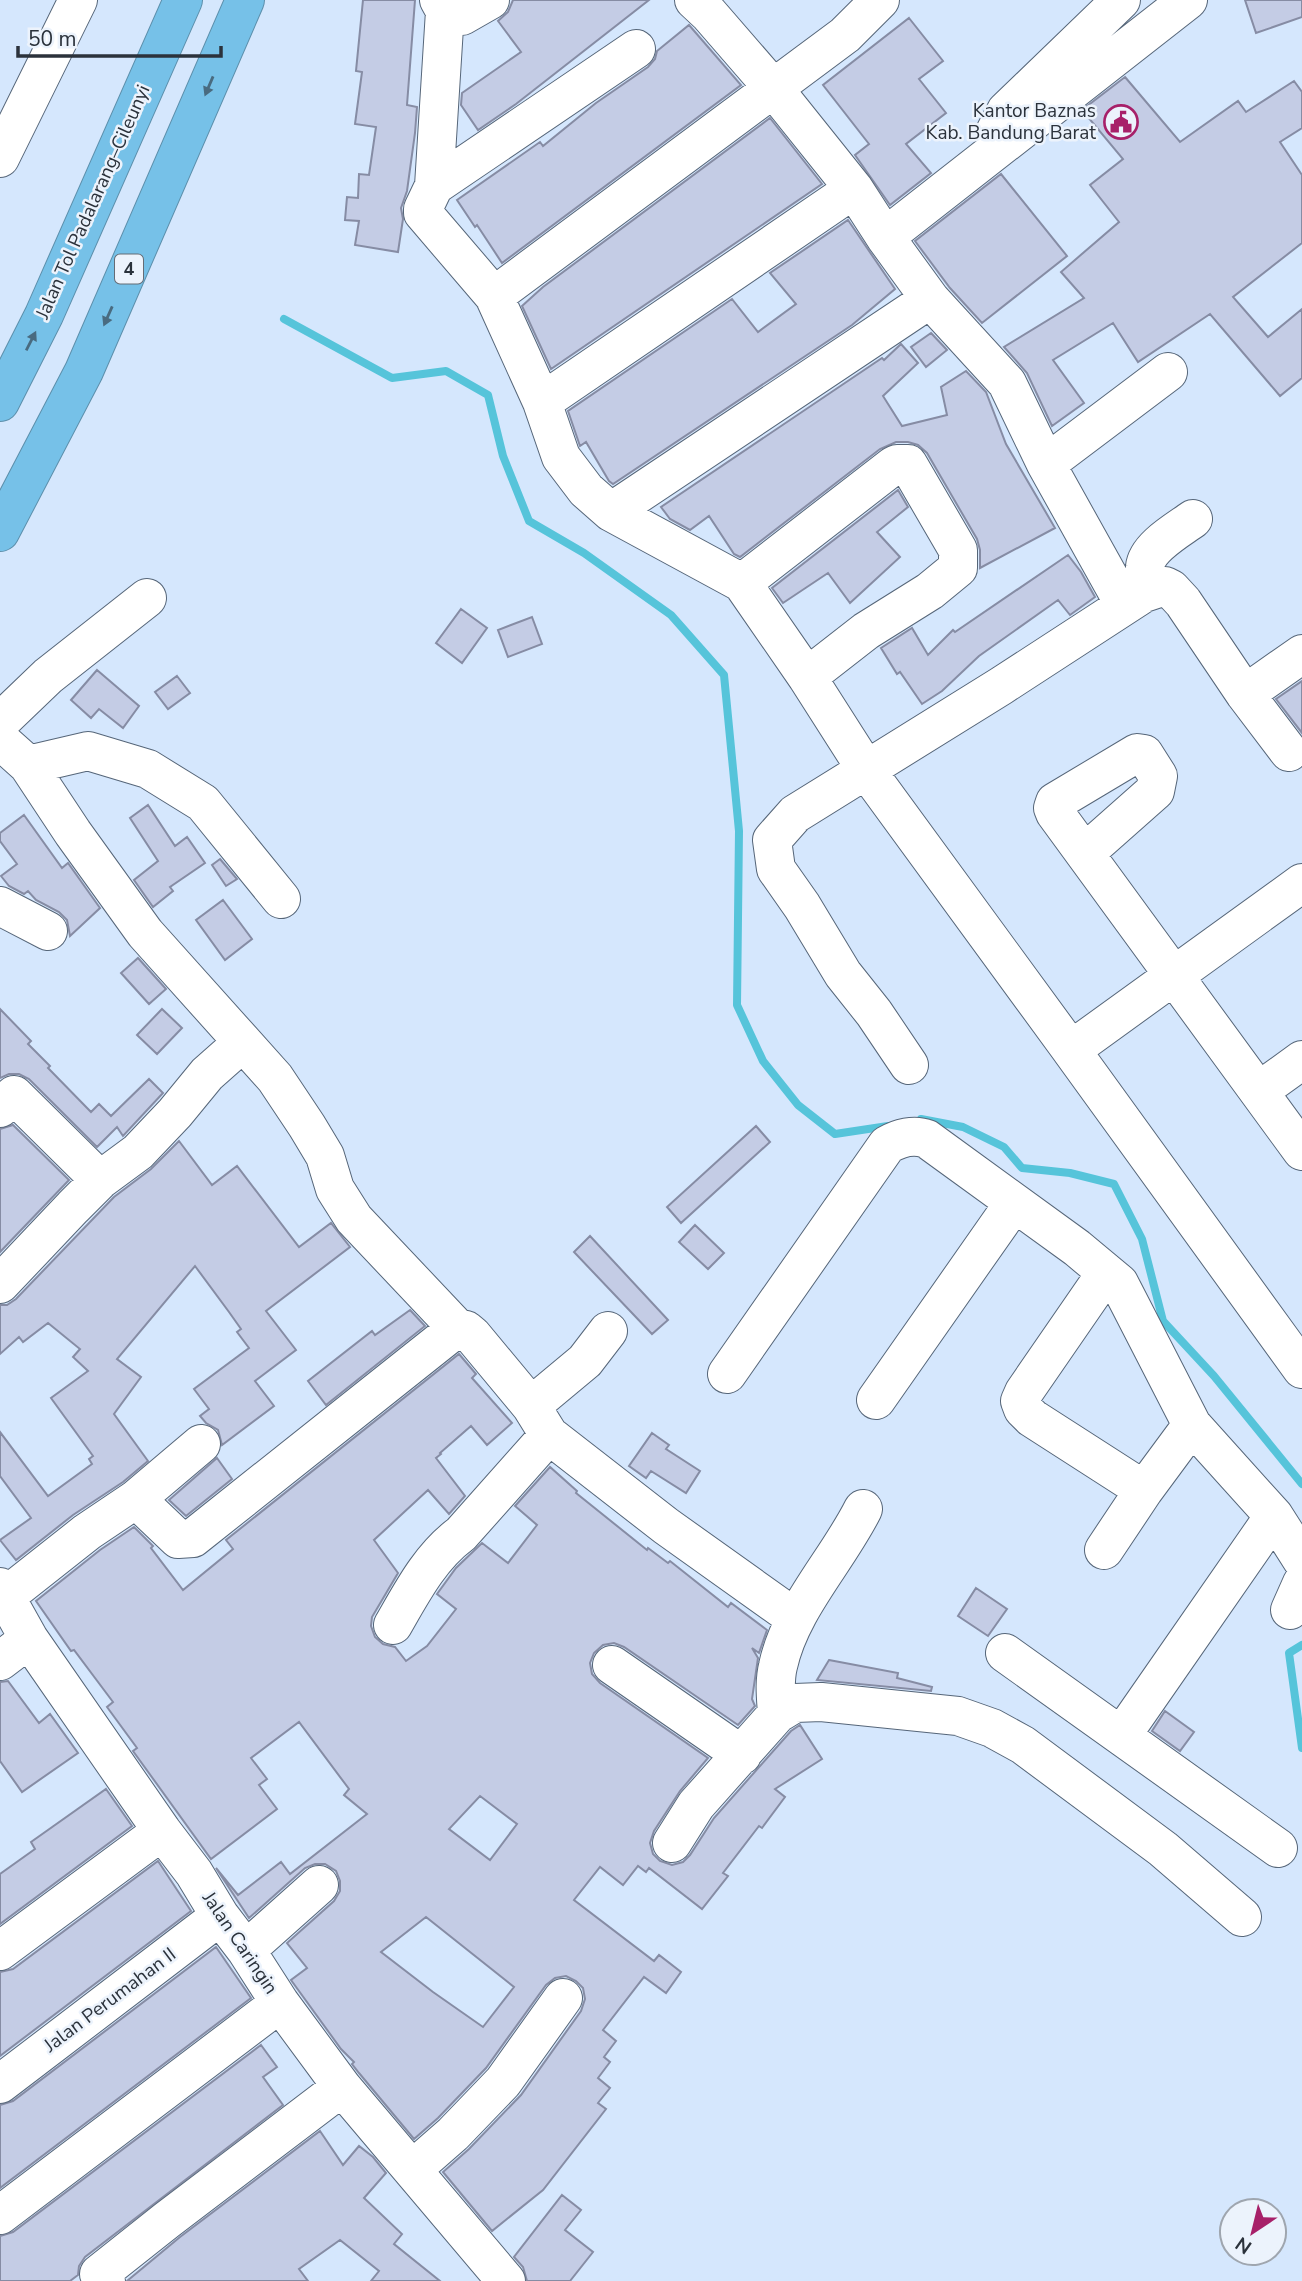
<svg xmlns="http://www.w3.org/2000/svg" width="1302" height="2281" font-family="'Nunito Sans',sans-serif">
  <style>
    .lines { fill: none; stroke-linecap: round; stroke-linejoin: round }
    .stream { stroke: #56c4da; stroke-width: 8 }
    .building { fill: #c4cce5; stroke: #868ca4; stroke-width: 2; fill-rule: evenodd }
    .minor-casing { stroke: #566679; stroke-width: 40 }
    .highway-casing { stroke: #5c8fab; stroke-width: 40 }
    .minor { stroke: #fff; stroke-width: 38 }
    .highway { stroke: #76c1e8; stroke-width: 38 }
    .oneway { fill: #496b80 }
    .labels { text-anchor: middle; dominant-baseline: central; stroke-width: 5; stroke-linejoin: round; paint-order: stroke }
    .shield { fill: #ecf3fc; stroke: #656c75; stroke-width: 2 }
    .shield-label { font-size: 18px; font-weight: bold; fill: #2b323b }
    .poi-label { font-size: 19px; fill: #2b323b; stroke: #ecf3fc; text-anchor: end }
    .street-label { font-size: 19px; fill: #2b323b; stroke: #ecf3fc }
  </style>
  <rect width="100%" height="100%" fill="#d5e7fd"/>
  <g class="lines">
    <path class="stream" d="M284,319L392,378L446,371L488,395L503,456L529,521L584,553L671,615L724,675L739,831L737,1005L763,1061L798,1105L835,1134L888,1126
      M921,1119L963,1127L1004,1147L1022,1168L1070,1173L1114,1184L1142,1239L1163,1321L1214,1376L1302,1484
      M1302,1645L1289,1653L1302,1748"/>
  </g>
  <path class="building" d="M363,0H415L407,105L417,107L415,133L407,191L401,208L403,219L398,252L355,245L359,221L345,220L347,197L358,198L359,174L369,175L376,127L355,124L362,72L356,71Z
    M513,0H649L516,104L478,130L461,105L462,93L521,52L498,21L508,12Z
    M1245,0H1302V17L1256,33Z
    M909,18L943,61L919,79L946,113L906,144L931,173L890,205L855,155L869,144L823,85Z
    M689,25L741,85L502,263L477,225L475,227L457,200L540,142L543,146L596,103L648,67L655,59L657,51Z
    M1125,77L1180,142L1238,101L1246,112L1294,81L1302,92V128L1280,142L1302,175V243L1233,297L1268,337L1302,309V378L1280,396L1210,314L1138,362L1113,323L1053,360L1084,403L1052,426L1027,373L1004,347L1084,298L1061,272L1119,222L1090,185L1123,159L1082,110Z
    M770,118L822,184L551,369L522,306L543,287Z
    M1001,174L1067,256L982,323L950,288L915,241Z
    M848,220L895,289L852,325L613,484L609,481L586,442L580,446L568,411L732,299L758,332L796,304L770,273Z
    M931,333L947,350L926,367L911,347Z
    M901,344L918,363L883,396L902,426L947,415L941,387L966,371L986,392L1006,444L1055,528L980,568V550L977,539L927,453L918,445L908,442H896L880,449L740,557L734,554L709,516L690,530L670,519L661,507L882,358L884,360Z
    M898,490L908,507L877,532L900,557L850,603L828,573L783,603L772,588Z
    M1068,555L1081,572L1095,597L1070,615L1058,600L979,656L942,691L922,704L900,672L897,674L881,648L912,628L928,655L953,630L955,632Z
    M461,609L487,628L462,663L436,643Z
    M532,617L542,644L508,657L498,630Z
    M97,670L139,706L123,728L99,709L91,718L71,700Z
    M177,676L190,693L168,709L155,692Z
    M1302,681V733L1276,699Z
    M148,805L175,846L187,837L205,863L170,887L173,891L153,907L134,880L158,861L130,818Z
    M24,815L62,868L68,863L100,908L70,936L67,920L59,912L36,900L28,891L24,894L9,886L1,876L17,864L0,841V833Z
    M220,859L237,879L226,886L212,865Z
    M223,900L252,939L225,960L196,920Z
    M138,958L166,989L149,1004L121,973Z
    M0,1009L31,1041L28,1044L50,1066L48,1068L91,1112L99,1104L111,1116L149,1079L163,1093L123,1136L117,1127L97,1147L29,1079L19,1074H9L0,1078Z
    M162,1009L182,1028L157,1054L137,1035Z
    M13,1125L69,1180L0,1252V1129Z
    M756,1126L770,1142L681,1223L667,1207Z
    M179,1141L212,1185L237,1166L299,1247L331,1223L350,1247L266,1311L296,1350L255,1381L274,1406L222,1445L218,1430L206,1423L200,1416L209,1409L194,1389L249,1348L237,1332L241,1329L229,1312L195,1266L117,1359L141,1377L114,1414L148,1461L123,1482L73,1515L16,1560L0,1540L31,1518L0,1476V1432L48,1496L92,1464L89,1459L93,1456L51,1398L88,1371L73,1357L80,1349L48,1323L23,1342L19,1337L0,1354V1305H7L16,1299L114,1197L151,1169Z
    M695,1225L724,1253L708,1269L679,1242Z
    M590,1236L668,1320L652,1334L574,1252Z
    M410,1310L425,1326L326,1405L308,1381L372,1331L375,1335Z
    M459,1354L476,1374L472,1378L512,1423L487,1445L471,1426L440,1453L441,1454L436,1458L465,1496L449,1514L428,1490L374,1540L398,1573L372,1617L371,1626L375,1637L383,1644L395,1647L406,1661L427,1646L456,1609L437,1594L456,1568L482,1543L508,1563L537,1525L515,1506L550,1467L577,1491L576,1493L647,1550L648,1548L668,1563L670,1561L728,1607L731,1603L767,1630L759,1653L752,1648L758,1658L752,1699L755,1706L738,1725L624,1647L614,1643L603,1645L594,1653L590,1663L592,1674L600,1683L708,1758L680,1791L654,1831L650,1843L653,1854L660,1861L672,1865L683,1862L690,1855L714,1818L791,1731L800,1725L822,1759L775,1789L785,1797L762,1828L759,1826L723,1873L728,1876L702,1909L649,1868L646,1872L638,1866L623,1885L600,1867L574,1900L654,1961L659,1955L681,1972L666,1993L644,1977L603,2030L616,2041L604,2057L610,2062L598,2078L610,2088L598,2103L606,2109L543,2190L492,2231L443,2172L469,2149L521,2095L581,2011L585,1999L583,1988L576,1981L566,1976L555,1978L546,1985L486,2068L438,2118L414,2139L359,2073L352,2064L354,2062L341,2049L291,1980L307,1968L287,1943L334,1901L340,1891V1881L336,1871L325,1864H315L305,1868L249,1918L216,1868L238,1895L281,1862L290,1874L367,1814L344,1795L349,1789L299,1722L251,1758L267,1779L259,1785L277,1809L211,1859L133,1751L137,1748L107,1707L113,1702L74,1650L71,1651L36,1601L100,1550L134,1527L153,1546L151,1548L183,1590L233,1549L226,1540ZM480,1796L517,1824L490,1860L449,1829ZM426,1917L514,1987L483,2027L433,1992L381,1952Z
    M652,1433L669,1445L666,1449L700,1471L686,1493L651,1471L646,1478L629,1466Z
    M217,1458L232,1479L186,1516L169,1500Z
    M976,1588L1007,1609L988,1636L958,1616Z
    M829,1660L898,1673L897,1678L932,1687L931,1691L817,1680Z
    M8,1681L39,1723L50,1714L78,1753L22,1792L0,1761V1682Z
    M1165,1711L1194,1732L1180,1751L1152,1731Z
    M106,1789L132,1826L0,1924V1874L35,1849L31,1842Z
    M158,1861L191,1911L0,2056V1972L13,1969Z
    M216,1947L251,1998L0,2188V2105L13,2101Z
    M261,2045L277,2067L263,2077L283,2105L85,2257L79,2266L78,2275L70,2281H0V2236L13,2232Z
    M320,2131L343,2165L359,2146L373,2157L386,2173L364,2198L402,2234L394,2244L440,2281H371L379,2271L340,2240L299,2269L308,2281H127L180,2237Z
    M562,2195L581,2210L565,2230L593,2252L570,2281H527L523,2267L514,2257Z"/>
  <g class="lines">
    <g class="minor-casing">
      <path id="minor" d="M439,0L445,11L462,16L490,0
        M694,0L709,14L774,89L854,189L885,237L930,299L1007,383L1046,464L1124,604
        M636,49L434,186L423,209V213L494,296L542,402L561,457L586,490L611,512L742,583
        M995,132L1006,111L1121,0
        M0,158L78,0
        M434,186L445,11
        M885,237L1188,0
        M494,296L845,35L880,0
        M542,402L854,189
        M1046,464L1168,372
        M611,512L930,299
        M1151,589C1148,582 1144,575 1145,567C1147,547 1178,530 1193,519
        M807,677L866,631L930,591L958,568V550L908,464H897L893,466L742,583L807,677L867,771L1071,1050
        M1245,694L1302,654
        M0,722L48,676L147,598
        M0,740L28,765L73,833L145,933L275,1078L307,1126L325,1156L335,1189L354,1219L457,1328
        M28,765L88,751L148,769L203,803L281,899
        M1085,853L1155,791L1158,776L1144,754L1137,753L1055,802L1053,808L1055,813L1302,1151
        M1302,883L1071,1050L1302,1369
        M0,906L48,931
        M909,1065L874,1013L843,974L802,906L776,869L772,840L795,814L1001,686L1144,593L1165,586L1171,589L1183,602L1245,694L1289,752
        M1259,1091L1302,1060
        M0,1108L14,1095L100,1180
        M1106,1273L1024,1392L1020,1401L1023,1409L1032,1418L1144,1490L1192,1425
        M0,1284L73,1207L100,1180L138,1152L175,1113L207,1074L242,1043
        M727,1374L887,1145C899,1138 914,1134 927,1139L1077,1248L1119,1283L1192,1425L1274,1516L1302,1560
        M876,1400L1014,1203
        M531,1406L585,1361L608,1331
        M136,1499L201,1444
        M1104,1550L1144,1490
        M0,1587L29,1639L162,1831L194,1873L220,1916L246,1950L280,2003L342,2087L506,2281
        M6,1596L87,1532L136,1499L178,1539L193,1538L457,1328L466,1330L472,1335L531,1406L549,1435L666,1526L795,1618
        M1290,1610L1302,1583
        M393,1625C412,1592 430,1557 461,1534L549,1435
        M1005,1653L1278,1848
        M0,1661L29,1639
        M612,1665L742,1755
        M777,1714C776,1698 774,1682 778,1666C790,1609 837,1561 863,1509
        M1122,1735L1274,1516
        M672,1843L696,1805L777,1714L795,1703L821,1702L958,1716L992,1728L1023,1745L1163,1849L1242,1917
        M246,1950L319,1885
        M0,1951L162,1831
        M0,2084L220,1916
        M413,2169L453,2134L503,2082L563,1998
        M0,2215L280,2003
        M106,2281L99,2274L167,2220L342,2087"/>
    </g>
    <g class="highway-casing">
      <path id="highway" d="M0,402L44,315L183,0
        M0,532L84,371L245,0"/>
    </g>
    <use href="#minor" class="minor"/>
    <use href="#highway" class="highway"/>
  </g>
  <defs><path id="oneway-solid" d="M-6-.8H1V-3.2L6.5 0L1 3.2V.8H-6Z" transform="scale(1.75)"/></defs>
  <g class="oneway">
    <use href="#oneway-solid" transform="translate(209 86) rotate(113)"/>
    <use href="#oneway-solid" transform="translate(108 316) rotate(114)"/>
    <use href="#oneway-solid" transform="translate(31 341) rotate(-63)"/>
  </g>
  <defs>
    <g id="civic-ring" transform="scale(1.75)"><circle r="9.5" fill="#ecf3fc" stroke="#a72069" stroke-width="1.5"/><path d="M-.6-6.5H3V-4.5H.6V-3L4-1V1h2V6H-6V1h2V-1L-.6-3ZM-1.2 2.5V6h2.4V2.5Z" fill="#a72069"/></g>
  </defs>
  <g fill-rule="evenodd">
    <use href="#civic-ring" x="1121" y="122"/>
  </g>
  <g class="labels">
    <rect class="shield" x="115" y="254.5" width="28" height="29" rx="5"/>
    <g class="shield-label">
      <text x="129" y="269">4</text>
    </g>
    <g class="poi-label">
      <text x="1096" y="111">Kantor Baznas<tspan x="1096" dy="22">Kab. Bandung Barat</tspan></text>
    </g>
    <g class="street-label">
      <text transform="translate(93 202) rotate(-66)">Jalan Tol Padalarang–Cileunyi</text>
      <text transform="translate(240 1943) rotate(56)">Jalan Caringin</text>
      <text transform="translate(110 2000) rotate(-37)">Jalan Perumahan II</text>
    </g>
  </g>
  <g transform="translate(1253 2232) rotate(215)"><circle r="33" fill="#ecf3fc" stroke="#9fa6af" stroke-width="2"/>
  <path d="M0-5L12 26L0 18L-12 26Z" fill="#a72069"/>
  <text y="-10" font-size="19" font-weight="bold" text-anchor="middle" fill="#2b323b">N</text>
  </g>
  <path d="M18 46v10h203v-10" fill="none" stroke="#2b323b" stroke-width="3.5"/>
  <text x="28" y="46" font-size="21" fill="#2b323b" stroke="#ecf3fc" stroke-width="5" paint-order="stroke">50 m</text>
</svg>
